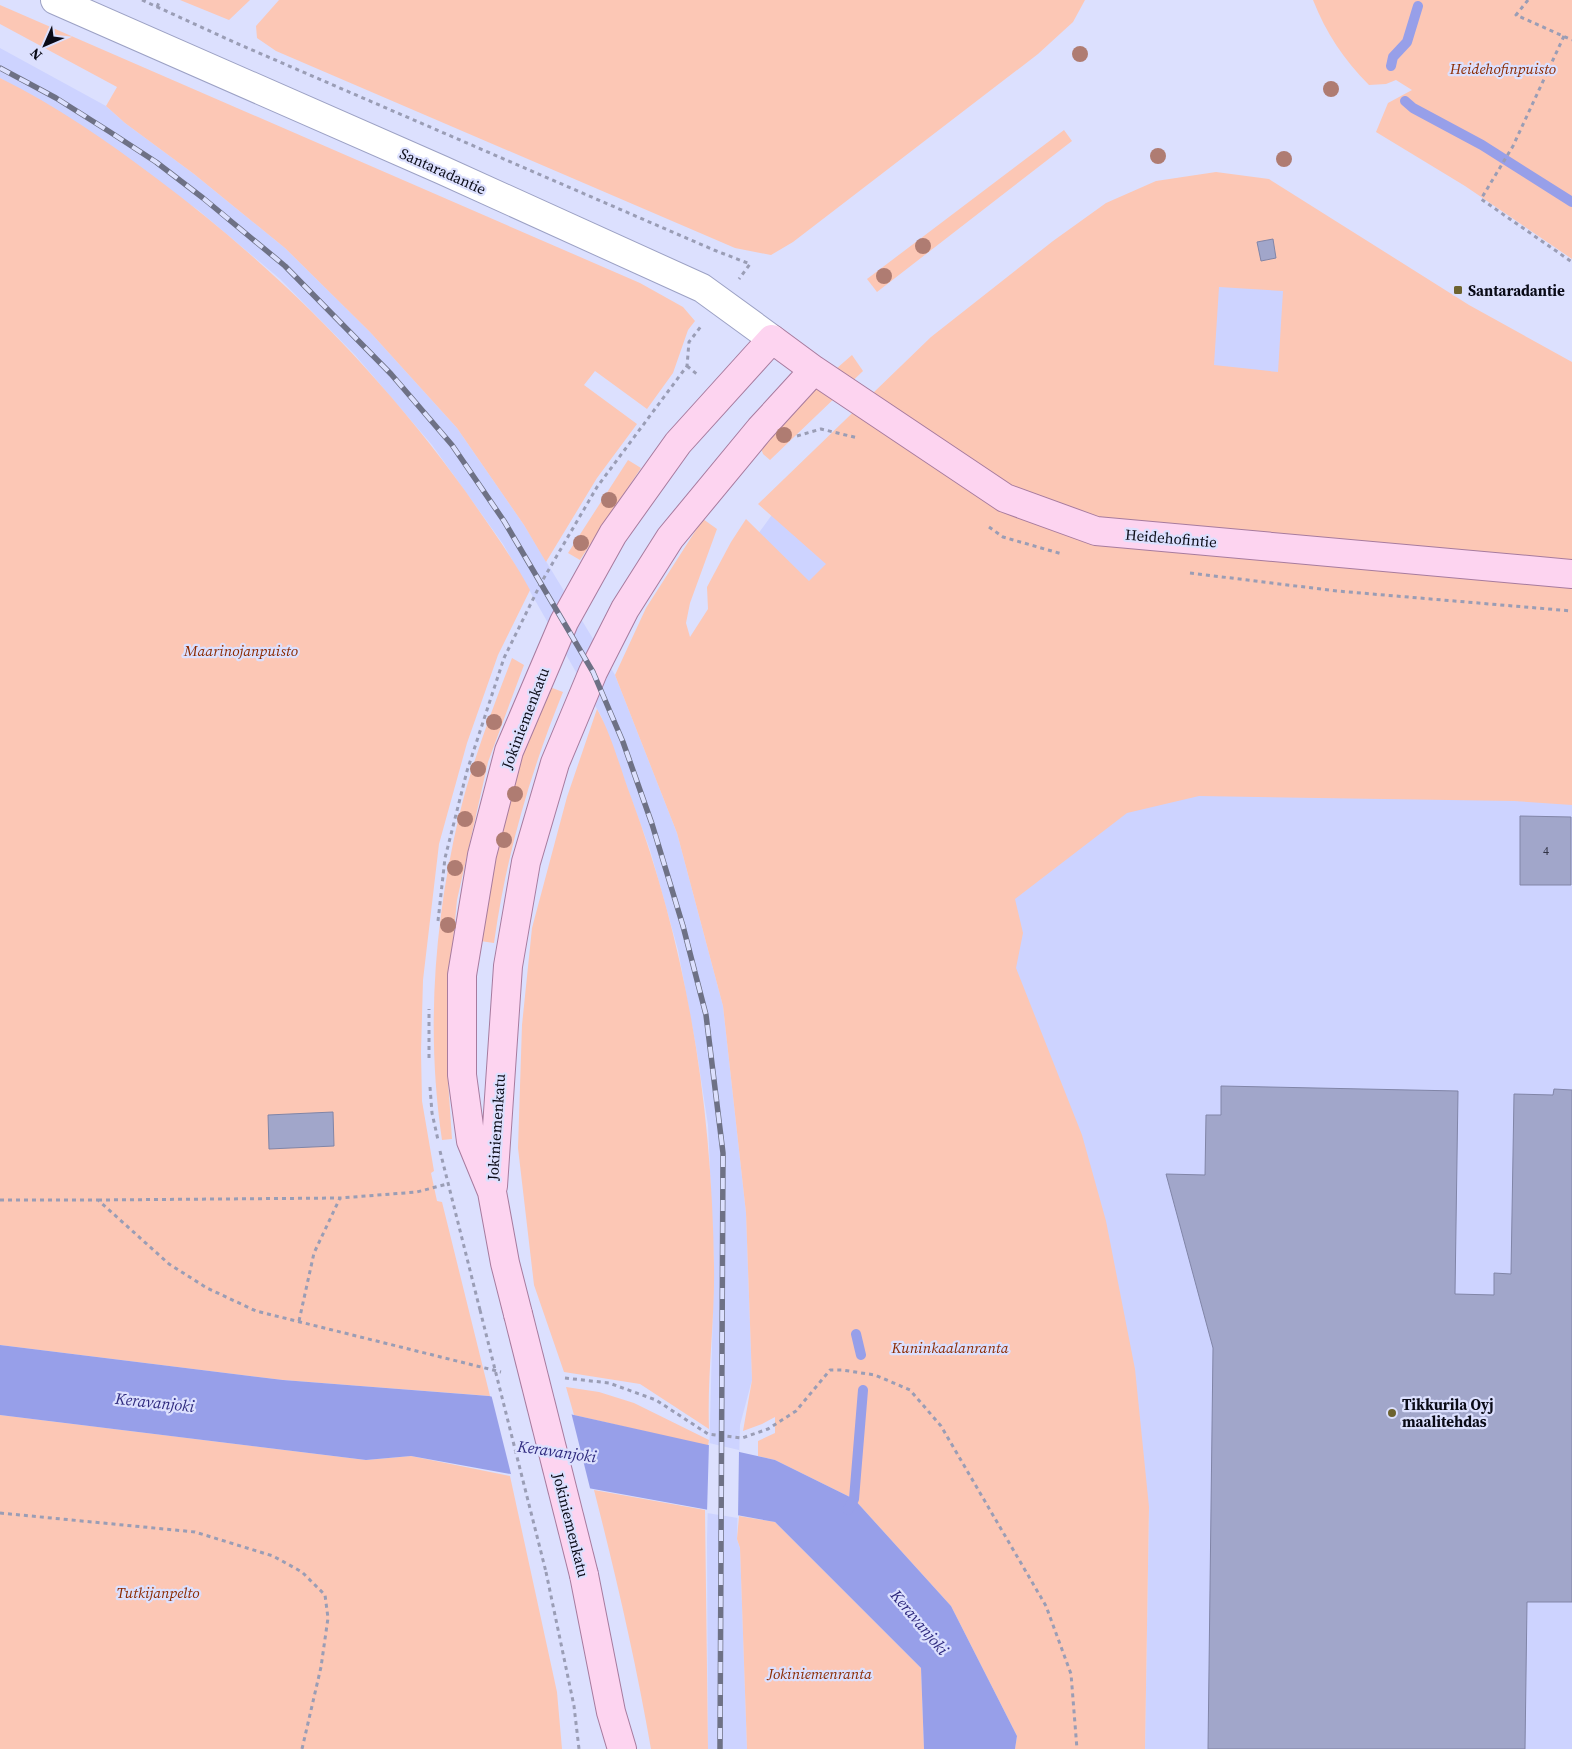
<svg xmlns="http://www.w3.org/2000/svg" width="1572" height="1749" font-family="'Source Serif 4',serif">
  <style>
    .built { fill: #cdd3ff }
    .green { fill: #fcc7b5; fill-rule: evenodd }
    .water { fill: #979fe9 }
    .pier { fill: #dce0fe }
    .lines { fill: none; stroke-linecap: round; stroke-linejoin: round }
    .stream { stroke: #979fe9; stroke-width: 10 }
    .building { fill: #a1a6ca; stroke: #8185a7 }
    .minor-casing { stroke: #9ca1c4; stroke-width: 30 }
    .major-casing { stroke: #a77b9e; stroke-width: 30 }
    .path { stroke: #9a9db5; stroke-width: 3; stroke-dasharray: 4 4; stroke-linecap: butt }
    .minor { stroke: #fff; stroke-width: 28 }
    .major { stroke: #fdd4f0; stroke-width: 28 }
    .rail-casing { stroke: #6e7185; stroke-width: 5.5 }
    .rail { stroke: #dce0fe; stroke-width: 4; stroke-dasharray: 11; stroke-linecap: butt }
    .major-bridge-casing { stroke: #a77b9e; stroke-width: 30; stroke-linecap: butt }
    .path-bridge { stroke: #9a9db5; stroke-width: 3; stroke-dasharray: 4 4; stroke-linecap: butt }
    .major-bridge { stroke: #fdd4f0; stroke-width: 28 }
    .tree { fill: #af7c72 }
    .poi-dot { fill: #6d6330; stroke: #dce0fe; stroke-width: 2 }
    .labels { text-anchor: middle; dominant-baseline: central; stroke-width: 4.5; stroke-linejoin: round; paint-order: stroke }
    .number-label { font-size: 12px; fill: #303244 }
    .park-label { font-size: 15px; font-style: italic; fill: #8b2a00; stroke: #dce0fe }
    .street-label { font-size: 15px; fill: #0a0b17; stroke: #dce0fe }
    .poi-label { font-size: 15px; font-weight: bold; fill: #0a0b17; stroke: #dce0fe; text-anchor: start }
    .water-label { font-size: 16px; font-style: italic; fill: #2e297e; stroke: #dce0fe }
  </style>
  <rect width="100%" height="100%" fill="#dce0fe"/>
  <path class="built" d="M0,48L106,106L125,123L194,174L285,248L370,332L457,428L524,525L615,675L677,833L723,1006L746,1213L752,1380L740,1425L737,1539L740,1548L747,1749H708L707,1539L714,1267L708,1125L696,1047L678,950L650,850L601,716L503,544L432,445L355,355L280,279L198,210L0,78Z
    M1094,219L1572,372V1749H1145L1149,1507L736,564L804,471Z"/>
  <path class="green" d="M180,0H250L229,20Z
    M279,0H1085L1073,22L1038,54L793,242L771,255L735,248L276,51L257,38L256,26Z
    M1313,0H1572V259L1465,186L1376,132L1388,103L1412,90L1396,80L1386,84L1369,85C1344,60 1326,33 1313,0Z
    M0,5L640,283L683,307L695,321L688,330L673,373L647,409L595,371L584,385L637,424L597,478L546,562L524,525L457,428L370,332L285,248L194,174L125,123L106,106L117,87L0,24Z
    M0,78C55,105 107,141 156,178C274,266 379,371 466,492C488,524 511,555 530,590L498,655L467,743L439,844L423,980L421,1052L422,1101L434,1171L431,1173L437,1201L442,1202L490,1396L283,1380L0,1345Z
    M1064,130L1072,141L877,292L867,279Z
    M1216,172L1269,179L1469,305L1572,362V805L1514,801L1199,796L1127,813L1015,899L1023,933L1016,968L1082,1135L1106,1221L1135,1369L1149,1507L1145,1749H1015L1017,1736L951,1606L854,1499L775,1460L758,1456V1441L775,1433V1417L762,1424L743,1431L752,1380L746,1213L723,1006L677,833L615,675L646,608L703,519L717,529L690,603L686,623L690,637L708,609L707,587L731,542L746,519L809,581L826,564L758,504L931,337L1053,241L1106,203L1156,181ZM1219,287L1283,291L1278,372L1214,365Z
    M852,355L863,371L770,460L763,454L760,445L821,382Z
    M628,460L641,468L580,560L568,553Z
    M512,658L524,665L488,762L457,900L450,971L447,1066L452,1139L442,1140C426,1032 434,922 459,816C472,762 492,710 512,658Z
    M547,686L563,692C530,773 506,856 494,943L480,941L486,891L520,753Z
    M597,709C612,736 620,768 631,797C687,948 712,1105 714,1266C715,1320 707,1375 709,1429L640,1384L564,1372L534,1285L518,1148L522,1025L532,928L567,797Z
    M566,1387L599,1392L634,1403L709,1440L708,1446L574,1415Z
    M0,1415L366,1460L411,1456L510,1476L557,1692L562,1749H0Z
    M594,1490L705,1510L708,1749H651C636,1662 616,1576 594,1490Z
    M739,1516L775,1522L921,1668L924,1749H747L740,1548L737,1539Z"/>
  <path class="water" d="M0,1345L283,1380L489,1396L775,1460L854,1499L951,1606L1017,1736L1015,1749H924L921,1668L775,1522L411,1456L366,1460L0,1415Z"/>
  <path class="pier" d="M491,1394L571,1412L591,1492L512,1478Z
    M709,1443L739,1450L738,1518L707,1513Z"/>
  <g class="lines">
    <path class="stream" d="M1391,66L1393,57L1407,42L1418,6
      M1405,101L1413,108L1482,145L1572,202
      M856,1334L861,1355
      M848,1510L854,1499L863,1390"/>
  </g>
  <path class="building" d="M1273,239L1276,258L1261,261L1257,242Z
    M1520,816L1571,817V885H1520Z
    M1221,1086L1458,1091L1455,1294L1494,1295V1273L1511,1274L1514,1094L1553,1095L1554,1089L1572,1090V1602H1527L1525,1749H1208L1213,1348L1166,1174L1205,1175L1206,1115H1221Z
    M333,1112L334,1146L269,1149L268,1115Z"/>
  <g class="lines">
    <g class="minor-casing">
      <path id="minor" d="M55,0L442,170L702,288L772,339"/>
    </g>
    <g class="major-casing">
      <path id="major" d="M493,1186L508,966L526,862L555,763L593,672L625,609L670,538L760,429L814,370
        M518,1314L505,1263L492,1192L471,1141L462,1075V975L482,855L509,751L564,622L613,534L678,443L772,339L814,370L1005,498L1096,531L1572,574
        M584,1575L611,1712L622,1749"/>
    </g>
    <path class="path" d="M142,0L236,43L714,250L750,264L739,279
      M1528,0L1516,15L1572,40
      M157,7L160,0
      M1564,36L1513,146L1481,199L1572,262
      M687,366L698,375
      M797,436L821,429L858,438
      M989,527L1003,537L1062,554
      M1190,573L1337,591L1572,611
      M438,921L445,858L467,771L504,658L541,583L597,487L687,366L689,342L702,325
      M429,1058V1009
      M430,1087L432,1113L438,1140
      M440,1151L480,1310
      M0,1200H98L169,1264L207,1288L256,1311L501,1372
      M98,1200L340,1198
      M299,1321L314,1253L340,1198L417,1192L447,1184
      M565,1378L609,1383L656,1400L708,1434L742,1438L768,1429L796,1411L830,1370H842L875,1375L910,1390L941,1426L1046,1606L1071,1674L1077,1749
      M0,1513L195,1532L273,1556L302,1572L325,1595L328,1618L321,1667L302,1749
      M546,1572L574,1706L579,1749"/>
    <use href="#minor" class="minor"/>
    <use href="#major" class="major"/>
    <g class="rail-casing">
      <path id="rail" d="M0,68L56,98L110,132L156,162L203,198L285,266L391,374L452,445L504,521L593,672L623,742L652,824L683,926L706,1015L723,1153L720,1749"/>
    </g>
    <use href="#rail" class="rail"/>
    <g class="major-bridge-casing">
      <path id="major-bridge" d="M518,1314L584,1575"/>
    </g>
    <path class="path-bridge" d="M480,1310L546,1572"/>
    <use href="#major-bridge" class="major-bridge"/>
  </g>
  <g class="tree">
    <circle cx="1080" cy="54" r="8"/>
    <circle cx="1331" cy="89" r="8"/>
    <circle cx="1158" cy="156" r="8"/>
    <circle cx="1284" cy="159" r="8"/>
    <circle cx="923" cy="246" r="8"/>
    <circle cx="884" cy="276" r="8"/>
    <circle cx="784" cy="435" r="8"/>
    <circle cx="609" cy="500" r="8"/>
    <circle cx="581" cy="543" r="8"/>
    <circle cx="494" cy="722" r="8"/>
    <circle cx="478" cy="769" r="8"/>
    <circle cx="515" cy="794" r="8"/>
    <circle cx="465" cy="819" r="8"/>
    <circle cx="504" cy="840" r="8"/>
    <circle cx="455" cy="868" r="8"/>
    <circle cx="448" cy="925" r="8"/>
  </g>
  <g class="poi-dot">
    <rect x="1453" y="285" width="10" height="10" rx="2.5"/>
    <circle cx="1392" cy="1413" r="5"/>
  </g>
  <g class="labels">
    <g class="number-label">
      <text x="1546" y="851">4</text>
    </g>
    <g class="park-label">
      <text x="1503" y="68">Heidehofinpuisto</text>
      <text x="241" y="650">Maarinojanpuisto</text>
      <text x="950" y="1347">Kuninkaalanranta</text>
      <text x="158" y="1592">Tutkijanpelto</text>
      <text x="820" y="1673">Jokiniemenranta</text>
    </g>
    <g class="street-label">
      <text transform="translate(443 171) rotate(24)">Santaradantie</text>
      <text transform="translate(1171 538) rotate(5)">Heidehofintie</text>
      <text transform="translate(525 718) rotate(-69)">Jokiniemenkatu</text>
      <text transform="translate(496 1127) rotate(-86)">Jokiniemenkatu</text>
      <text transform="translate(571 1525) rotate(76)">Jokiniemenkatu</text>
    </g>
    <g class="poi-label">
      <text x="1468" y="290">Santaradantie</text>
      <text x="1402" y="1404">Tikkurila Oyj<tspan x="1402" dy="17">maalitehdas</tspan></text>
    </g>
    <g class="water-label">
      <text transform="translate(155 1402) rotate(6)">Keravanjoki</text>
      <text transform="translate(557 1451) rotate(8)">Keravanjoki</text>
      <text transform="translate(920 1622) rotate(50)">Keravanjoki</text>
    </g>
  </g>
  <g transform="translate(45 45) rotate(225)" stroke="#dce0fe" stroke-width="4" paint-order="stroke">
  <path d="M0-4L9 19L0 12L-9 19Z" fill="#0a0b17"/>
  <text y="-8" font-size="14" font-weight="bold" text-anchor="middle" fill="#0a0b17">N</text>
  </g>
</svg>
